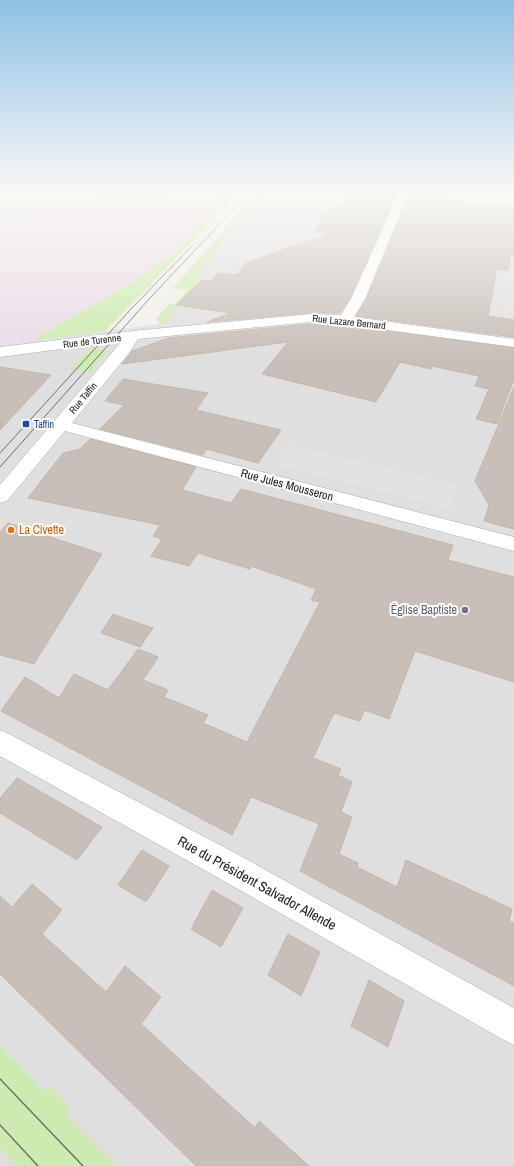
<svg xmlns="http://www.w3.org/2000/svg" width="514" height="1166" font-family="'Archivo Narrow',sans-serif">
  <style>
    .residential { fill: #e0dfdf }
    .industrial { fill: #ebdbe8 }
    .grass { fill: #cdebb0 }
    .parking { fill: #e2e2e2 }
    .building { fill: #c7bfb8; stroke: #c4b6ab }
    .lines { fill: none; stroke-linecap: round; stroke-linejoin: round }
    .minor-casing { stroke: #a9a9a9; stroke-width: 1 }
    .minor { fill: #fff; fill-rule: evenodd }
    .tram-far1 { stroke: #707070; stroke-width: 1 }
    .tram { stroke: #707070; stroke-width: 1.5 }
    .transit-dot { fill: #1a4fb4; stroke: #fff; stroke-width: 1.5 }
    .food-dot { fill: #e8710a; stroke: #fff; stroke-width: 1.5 }
    .worship-dot { fill: #6b7280; stroke: #fff; stroke-width: 1.5 }
    .labels { text-anchor: middle; dominant-baseline: central; stroke-width: 4; stroke-linejoin: round; paint-order: stroke }
    .far-street-label { font-size: 10px; fill: #222; stroke: #fff }
    .far-transit-label { font-size: 10px; fill: #164399; stroke: #fff; text-anchor: start }
    .street-label { font-size: 12px; fill: #222; stroke: #fff }
    .food-label { font-size: 12px; fill: #c56008; stroke: #fff; text-anchor: start }
    .worship-label { font-size: 12px; fill: #5b616d; stroke: #fff; text-anchor: end }
    .near-street-label { font-size: 14px; fill: #222; stroke: #fff }
  </style>
  <rect width="100%" height="100%" fill="#f2efe9"/>
  <path class="residential" d="M0,195H97L0,226Z
    M264,195H514V1166H0V345L167,323L172,313L192,290L206,263Z"/>
  <path class="industrial" d="M97,195H169L223,204L169,255L136,279L31,341L0,345V226Z"/>
  <path class="grass" d="M214,195H236L216,218L105,331L31,341L136,279L169,255L222,204L207,201Z
    M255,195H264L206,263L192,290L172,313L167,323L160,324L156,319L169,304L174,305L187,290L173,288Z
    M90,348L107,351L89,372L71,369Z
    M0,1047L44,1092L48,1085L70,1107L65,1114L116,1166H17L0,1148Z"/>
  <path class="parking" d="M290,445L458,485L450,509L277,465Z"/>
  <path class="building" d="M349,195H396L350,298L340,313H310L207,322L231,313L176,305L202,280L211,281L218,273L237,275L246,263L331,233L313,232L325,213L338,202L343,203Z
    M409,195H448L446,200L514,207V255L511,254L508,270L497,269L488,316L514,320V337L356,316L366,300Z
    M310,324H335L514,348V379L497,424L476,419L489,389L475,386L479,376L432,366L431,369L400,362L376,402L262,374L288,342L122,364L132,351L168,338Z
    M0,367L51,375L0,430Z
    M123,379L208,393L196,410L281,430L258,463L206,449L203,455L100,429L124,405L105,401Z
    M514,387V529L484,521L489,505L475,481Z
    M90,439L196,467L182,490L231,503L241,489L453,545L448,560L514,577V682L415,651L389,719L364,710L360,721L334,713L313,758L341,769L338,775L352,782L341,812L352,817L339,854L358,863L357,867L397,887L406,860L512,909L509,921L514,923V986L300,871L319,824L251,797L232,835L1,711L25,677L59,698L74,674L108,690L138,649L158,657L143,680L168,690L164,697L208,715L203,723L247,742L320,602L311,600L316,589L251,566L250,569L198,553L189,566L151,556L162,539L153,536L160,525L28,498L63,453L80,449Z
    M8,523L102,554L34,664L0,655V532Z
    M113,614L135,622L153,628L140,647L101,633Z
    M17,778L102,827L77,860L0,813V798Z
    M142,850L169,866L146,902L118,885Z
    M32,884L62,910L42,934L106,992L125,966L161,997L141,1024L255,1128L259,1121L309,1166H196L0,974V896L12,907Z
    M212,890L243,908L221,947L191,929Z
    M288,934L320,952L301,996L268,975Z
    M369,980L404,1001L388,1047L351,1026Z"/>
  <g class="lines">
    <g class="minor-casing">
      <path id="minor" d="M398,195H408L365,299L354,317L514,339V347L335,323L310,322L138,339L129,353L72,423L514,537V551L65,431L7,501L0,503V485L122,341L0,357V347L133,331L310,314L341,315L351,299Z
        M0,730L9,734L237,854L514,1008V1045L502,1039L215,876L0,756Z"/>
    </g>
    <use href="#minor" class="minor"/>
    <path class="tram-far1" d="M0,453L131,309L192,246
      M0,467L150,298L247,195"/>
    <path class="tram" d="M0,1079L83,1166
      M0,1125L38,1166"/>
  </g>
  <linearGradient id="sky" x2="0" y2="1"><stop stop-color="#8fc0e4"/><stop offset="0.54" stop-color="#f9f8f5"/><stop offset="1" stop-color="#f9f8f5" stop-opacity="0"/></linearGradient>
  <rect width="514" height="358" fill="url(#sky)"/>
  <rect class="transit-dot" x="22" y="420" width="8" height="8" rx="2"/>
  <circle class="food-dot" cx="11" cy="530" r="4"/>
  <circle class="worship-dot" cx="465" cy="610" r="4"/>
  <g class="labels">
    <g class="far-street-label">
      <text transform="translate(349 322) rotate(6)">Rue Lazare Bernard</text>
      <text transform="translate(92 341) rotate(-7)">Rue de Turenne</text>
      <text transform="translate(83 398) rotate(-50)">Rue Taffin</text>
    </g>
    <g class="far-transit-label">
      <text x="34" y="424">Taffin</text>
    </g>
    <g class="street-label">
      <text transform="translate(287 485) rotate(15)">Rue Jules Mousseron</text>
    </g>
    <g class="food-label">
      <text x="19" y="530">La Civette</text>
    </g>
    <g class="worship-label">
      <text x="457" y="610">Église Baptiste</text>
    </g>
    <g class="near-street-label">
      <text transform="translate(257 883) rotate(29)">Rue du Président Salvador Allende</text>
    </g>
  </g>
</svg>
